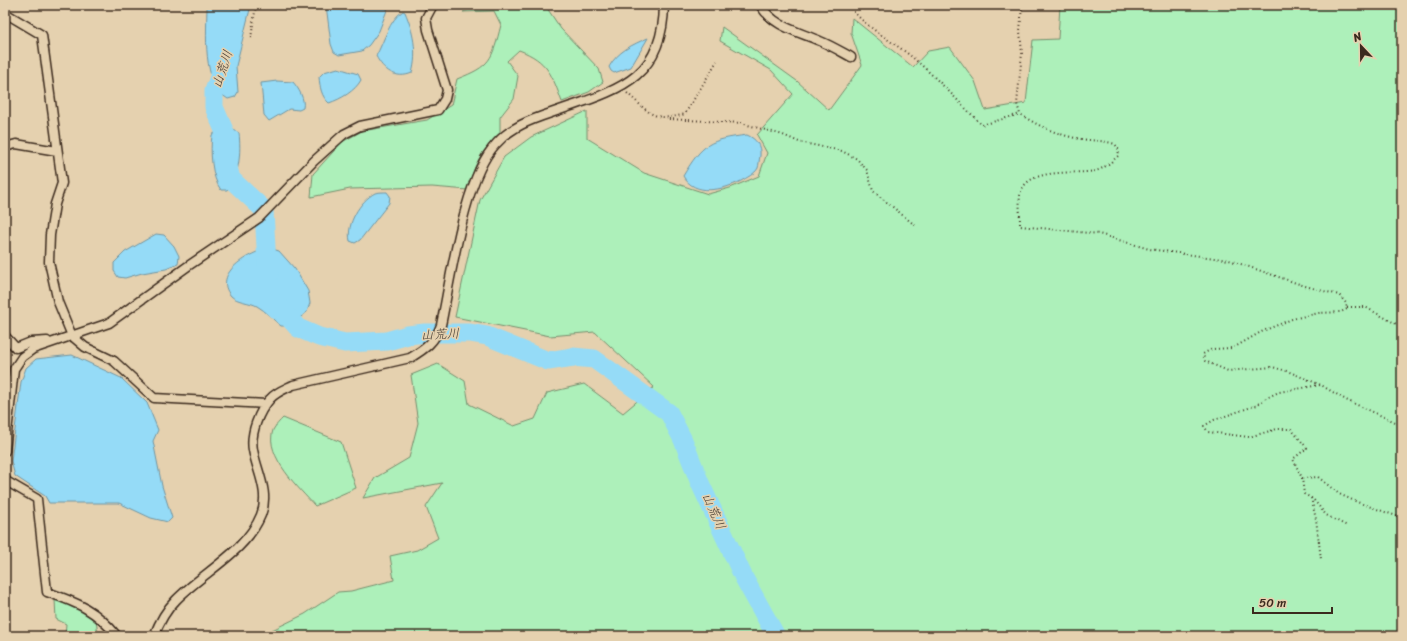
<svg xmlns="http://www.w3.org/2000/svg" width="1407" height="641" font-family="Sriracha,'Klee One',sans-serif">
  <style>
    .green { fill: #adf0ba; stroke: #748d6c }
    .water { fill: #95dbf7; stroke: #7194a0 }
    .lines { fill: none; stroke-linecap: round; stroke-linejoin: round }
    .river { stroke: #95dbf7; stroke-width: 19 }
    .street-casing { stroke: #3b2a1e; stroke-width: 11 }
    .path { stroke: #3b2a1e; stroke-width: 2; stroke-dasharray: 1 3; stroke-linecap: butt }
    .street { stroke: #e5d1af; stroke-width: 8 }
    .labels { text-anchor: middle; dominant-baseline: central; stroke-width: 3; stroke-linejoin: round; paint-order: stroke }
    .water-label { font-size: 13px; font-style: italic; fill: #443c34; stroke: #e5d1af }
  </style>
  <rect width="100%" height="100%" fill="#e5d1af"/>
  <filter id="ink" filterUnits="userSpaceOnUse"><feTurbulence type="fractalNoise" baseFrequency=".025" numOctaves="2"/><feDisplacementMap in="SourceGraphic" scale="8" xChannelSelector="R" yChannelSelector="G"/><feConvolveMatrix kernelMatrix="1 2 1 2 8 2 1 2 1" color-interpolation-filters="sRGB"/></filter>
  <g filter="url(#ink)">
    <path class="green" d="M478,5H545L561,29L599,69L603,82L589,92L562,102C552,75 548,61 519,50L507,61L518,76L514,99L500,117V133C480,153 475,162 468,190L432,187L350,189L311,197L313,174L342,142L362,131L427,120L451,105L457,79C491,66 492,60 501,25L494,11L463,12Z
      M1060,5H1402V636H275L270,631L305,614L338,592L351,591L394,580L390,556L417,550L438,538L426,507L442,483L363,498L375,478L409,458L418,423L411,375L438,364L465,381L469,404L514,426L535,419L547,393L584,384L623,413L654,387L595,332L550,336L455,317L480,200L504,157L531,137L587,111V138L644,173L708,194L730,188L759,176L767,153L757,135L793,94L771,70L720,41L722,27L797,81L829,110L862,65L851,33L852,18L913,67L928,51L950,47L975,81L985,110L1026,103L1033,40L1058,39Z
      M283,418L341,442L356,488L315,506C300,489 264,456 273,430C275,426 280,421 283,418Z
      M55,600L63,601L96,618L98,636L65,635L66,624L56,619Z"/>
    <path class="water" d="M207,5H251L236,66L238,92L235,97L228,99C201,84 207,32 207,5Z
      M326,5H389L379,31L369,45L362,51L339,55L334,52L331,44Z
      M403,11L405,12C413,31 418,52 412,73C396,80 383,70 376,56C384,42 389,20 403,11Z
      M648,38L631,67L614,73L611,71L609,67C617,52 633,44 648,38Z
      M338,68L358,74L361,80C355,91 341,99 329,103C321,96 320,87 319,77L324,72Z
      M277,81L293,82C299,89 305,99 303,108L299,110L289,109L269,121L264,115L261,83Z
      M232,129L239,133C241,151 240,176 227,190H221C211,177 210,151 212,135L219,130Z
      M747,135C756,139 761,145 760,156C759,160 759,165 758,168C755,174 746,178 741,181C723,190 695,197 683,176C703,143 709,140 747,135Z
      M387,192L390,196L389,203L360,240L355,243L350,241C346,224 360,201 375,193C378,192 384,192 387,192Z
      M156,234L164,235L174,246L179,256L178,264L166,269L142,273L125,278L118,277L114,271V263L125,252Z
      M269,248L279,251L295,269L308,291L310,303L307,312L290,326H281C273,320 266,311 257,306C250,302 237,302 231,296C211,273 251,252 269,248Z
      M72,355L121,378L147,403L158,430L153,441L162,486L172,518L168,522L151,518L119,503H49L45,496L15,476L11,461L21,382L26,368L36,359Z"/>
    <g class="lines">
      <path class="river" d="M225,61L214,91V107L226,135L227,163L231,179L264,210L267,266L269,274
        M278,304L280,308L298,328L319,337L345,343L387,341L408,335L425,333H470L487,336L548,361L573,357L594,359L669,413L683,440L700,483L744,578L776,636"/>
      <g class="street-casing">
        <path id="street" d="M760,5C774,27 797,31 820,41C830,45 840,51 851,57
          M5,13L42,35L62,183L55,204L50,235L49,262L58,302L72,336L85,347L114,361L154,398L266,404
          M5,147L16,144L57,151
          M5,336L16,348L31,342L47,341
          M5,451L14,369L22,357L33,349L109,323L188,266L259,218L314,161L344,134L360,126L438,110L445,99L447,90L428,30L426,18L433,5
          M5,478L6,481L37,499L47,592C78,603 96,610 117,636
          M154,636C159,623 166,610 176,600C203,572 246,552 261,515C270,492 257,472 253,450C250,433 259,411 270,399C276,392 285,389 293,385L410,358C425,349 435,342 441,325C451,278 464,177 496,144C511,127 530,120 551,113C613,91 663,83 664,5"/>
      </g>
      <path class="path" d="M849,5C861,25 894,42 912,57C937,78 959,102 982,125L1020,114
        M1022,5L1020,31L1022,53L1017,104L1020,114C1036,125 1060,136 1081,139C1093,141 1102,140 1115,144L1119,150L1118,156C1111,162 1104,169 1095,171C1074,175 1026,166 1020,195C1019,205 1020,216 1020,226L1099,234L1149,249L1229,260L1305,286L1339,295L1346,303L1347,309L1341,312L1319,313L1292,319L1263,331L1233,348L1212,349L1203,354L1205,361L1228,371L1272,367L1287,371L1321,385L1346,400L1402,425
        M251,38L256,5
        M627,93C649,112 653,123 685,114L717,61
        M669,119L741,123L783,135L799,142L842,151L857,159L867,170L873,191L916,226
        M1347,307H1365L1402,327
        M1320,385L1279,392L1266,398L1257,405L1214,420L1204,426L1208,432L1249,437L1277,429H1291L1307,448L1293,459L1302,478L1318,477L1339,494L1357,502L1402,518
        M1302,478L1304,494L1313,499L1326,515L1347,526
        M1311,498L1316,519L1321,559"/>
      <use href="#street" class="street"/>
    </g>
  </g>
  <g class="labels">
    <g class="water-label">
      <text transform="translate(222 69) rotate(-71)">山荒川</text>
      <text transform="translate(440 334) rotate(-3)">山荒川</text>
      <text transform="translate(714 511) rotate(66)">山荒川</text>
    </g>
  </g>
  <rect width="1407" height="641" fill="none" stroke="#e5d1af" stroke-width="20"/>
  <rect x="10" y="10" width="1387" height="621" fill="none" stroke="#3b2a1e" stroke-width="1.5" filter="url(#ink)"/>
  <g transform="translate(1361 46) rotate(338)" stroke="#e5d1af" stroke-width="3" paint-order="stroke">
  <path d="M0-3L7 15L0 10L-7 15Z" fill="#3b2a1e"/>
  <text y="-6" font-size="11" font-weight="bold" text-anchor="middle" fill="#3b2a1e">N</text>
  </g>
  <path d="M1253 607v6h79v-6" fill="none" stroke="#3b2a1e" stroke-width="2"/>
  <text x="1259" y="607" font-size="12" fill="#3b2a1e" stroke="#e5d1af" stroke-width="3" paint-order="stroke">50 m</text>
</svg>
